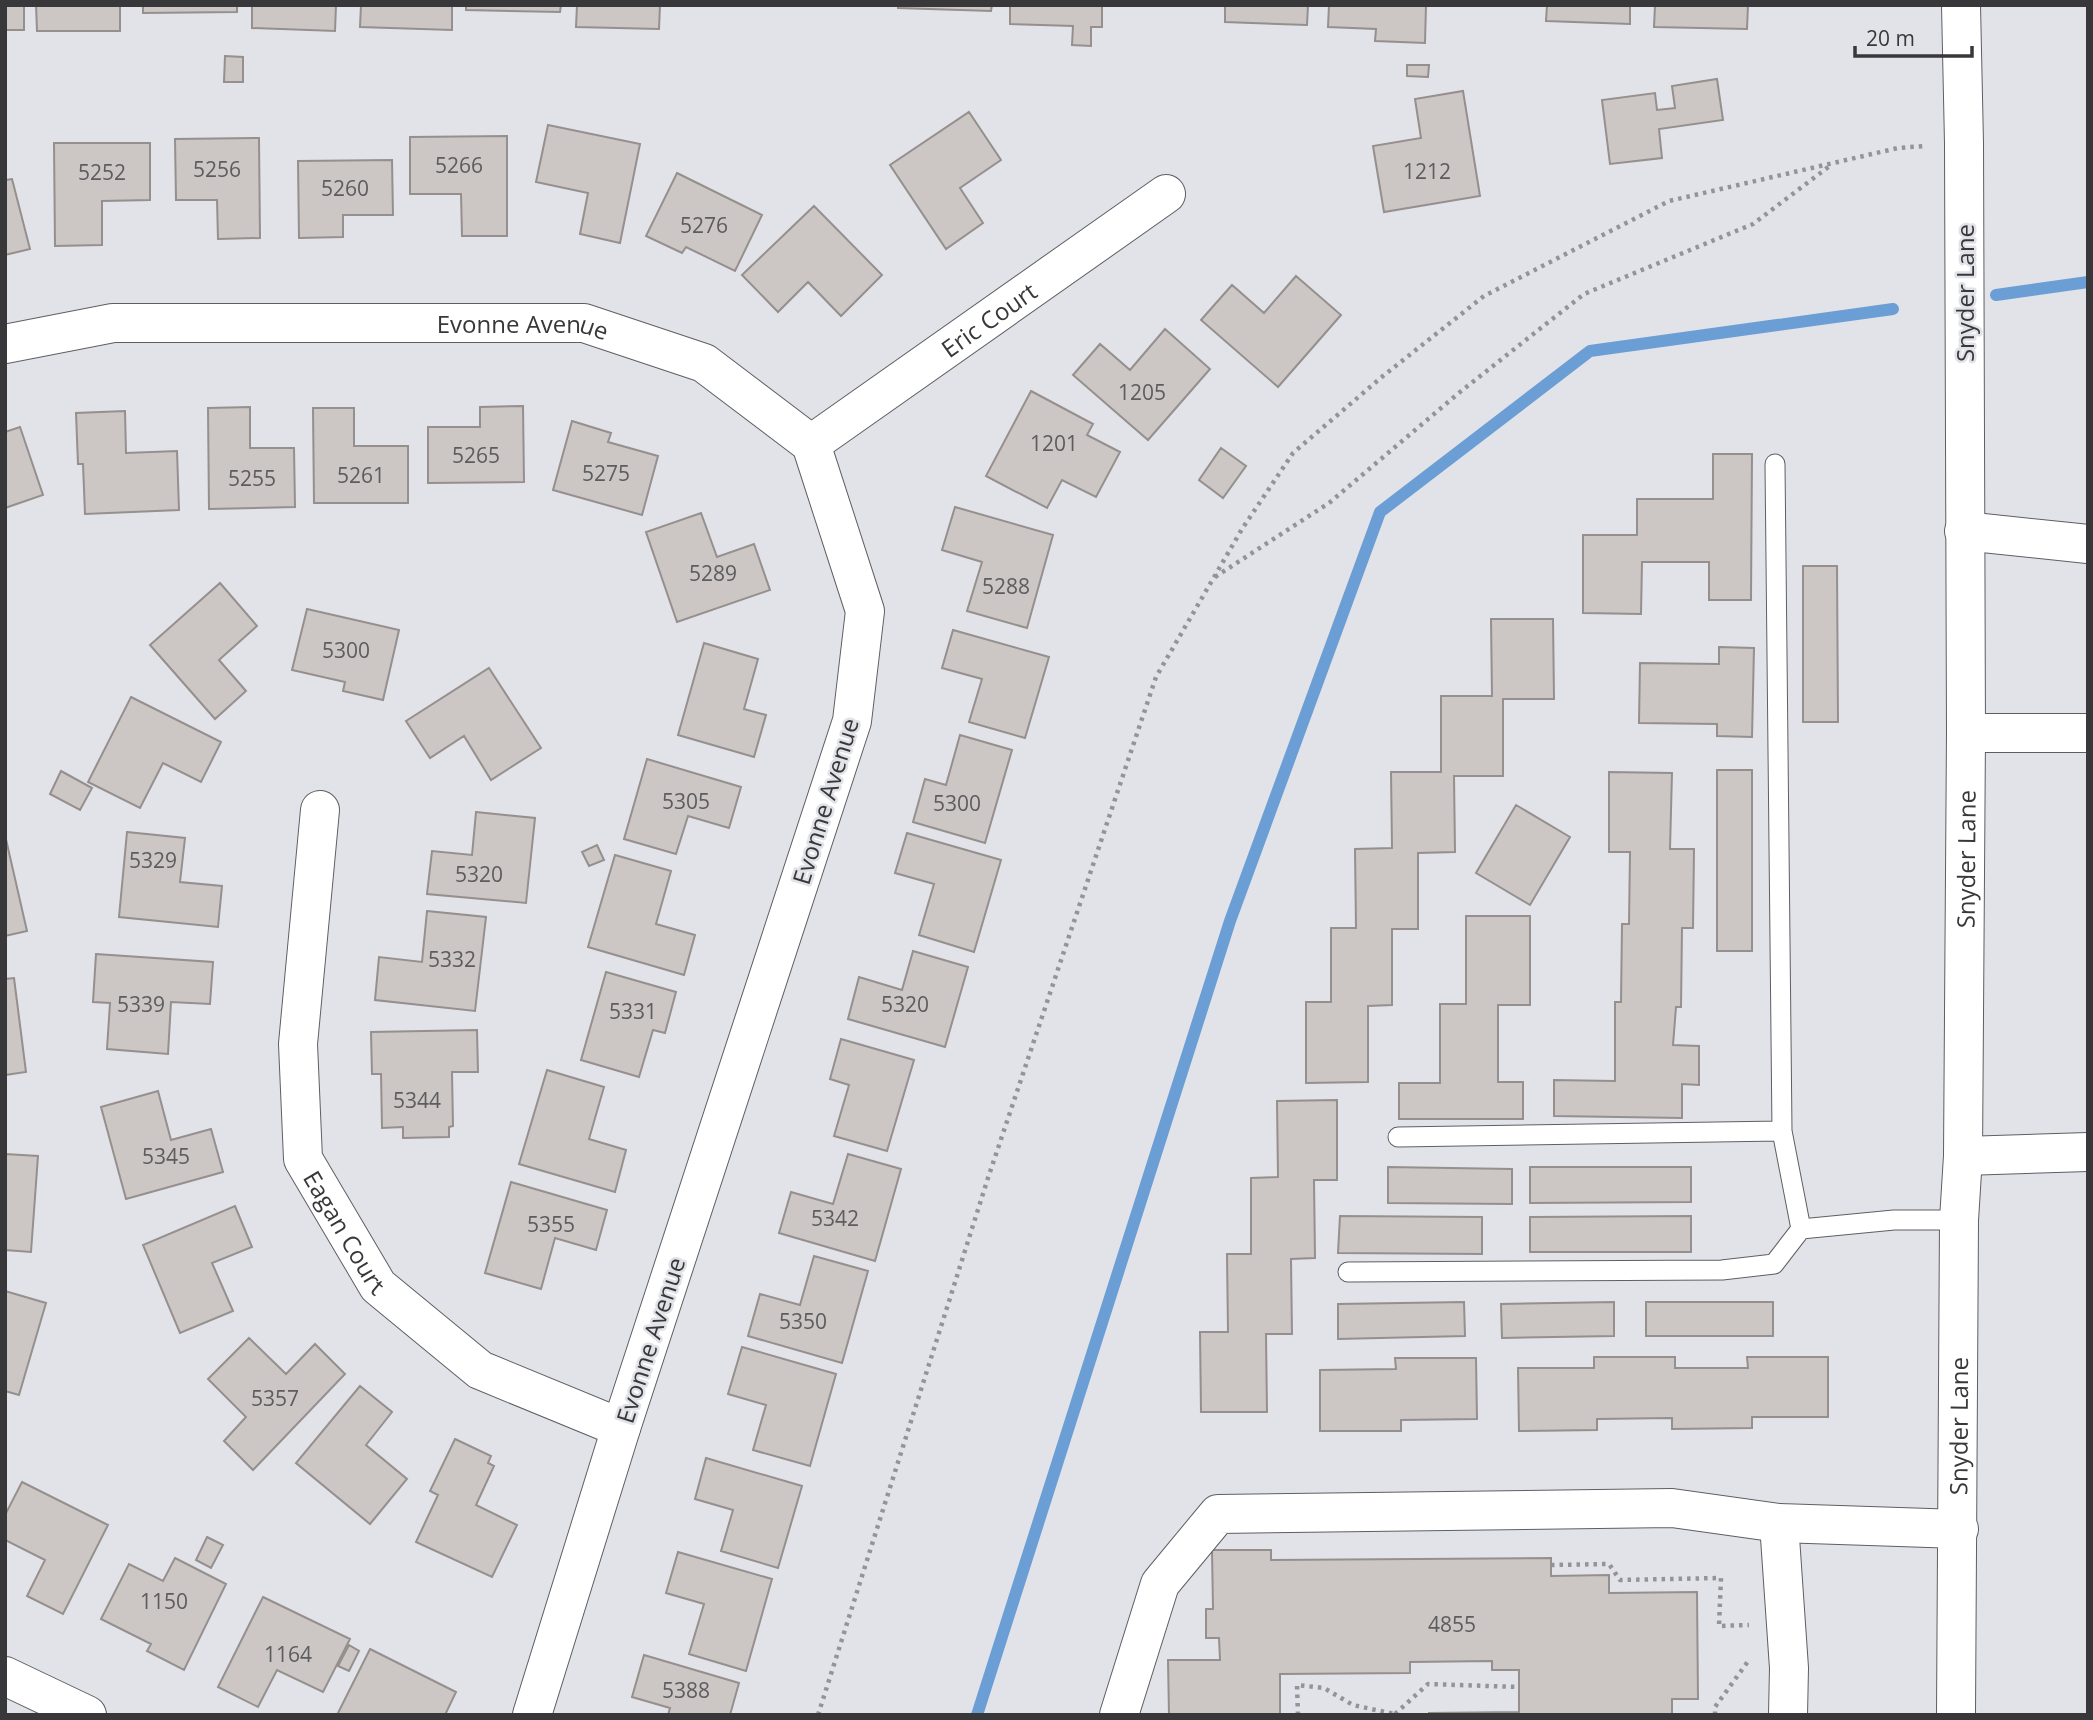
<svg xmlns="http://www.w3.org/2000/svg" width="2093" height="1720" font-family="'Open Sans',sans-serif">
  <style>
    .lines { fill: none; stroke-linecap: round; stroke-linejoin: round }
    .stream { stroke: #6b9ed4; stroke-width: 12 }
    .building { fill: #ccc6c5; stroke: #958f8d; stroke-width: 2 }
    .lane-casing { stroke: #5e5f63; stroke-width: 21 }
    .street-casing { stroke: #5e5f63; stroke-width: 40 }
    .secondary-casing { stroke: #5e5f63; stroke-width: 40 }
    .path { stroke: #949498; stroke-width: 4.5; stroke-dasharray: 3.5 5; stroke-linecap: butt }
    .lane { stroke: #fff; stroke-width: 19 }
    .street { stroke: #fff; stroke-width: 38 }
    .secondary { stroke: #fff; stroke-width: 38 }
    .labels { text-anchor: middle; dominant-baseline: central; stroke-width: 5; stroke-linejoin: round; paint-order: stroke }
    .number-label { font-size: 21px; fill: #5d5c5e }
    .street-label { font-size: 24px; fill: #38383b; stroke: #e2e3e8 }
  </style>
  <rect width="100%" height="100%" fill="#e2e3e8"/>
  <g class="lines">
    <path class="stream" d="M1996,295L2088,282
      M977,1715L1230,921L1380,512L1590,351L1893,309"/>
  </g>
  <path class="building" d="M5,5H24V30H5Z
    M36,5H120V31H37Z
    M143,5H237V12L143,13Z
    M252,5H336L335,31L252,28Z
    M361,5H452V30L360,27Z
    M466,5H561L560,12L466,10Z
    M577,5H660L659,29L576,27Z
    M898,5H992L991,11L898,8Z
    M1010,5H1102V27H1091V46L1072,45L1073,26L1010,24Z
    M1225,5H1308L1307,25L1225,22Z
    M1329,5H1426L1425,43L1375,41L1376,29L1328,27Z
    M1547,5H1630V24L1546,21Z
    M1655,5H1748L1747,29L1654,27Z
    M225,56L243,57V82H224Z
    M1407,65H1429L1428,77L1407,76Z
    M1717,79L1723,120L1659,129L1662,158L1610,164L1602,100L1655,93L1657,110L1675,108L1672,86Z
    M1463,91L1480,196L1384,212L1373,146L1421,138L1415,99Z
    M969,112L1001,160L960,188L983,223L946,249L890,165Z
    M548,125L640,144L620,243L580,234L588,193L536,182Z
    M507,136V236H462L461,194H410V137Z
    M259,138L260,238L218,239L217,200H176L175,139Z
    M54,143H150V200L102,201V245L55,246Z
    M392,160L393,215H343V237L299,238L298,161Z
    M677,173L762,215L735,271L686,247L682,253L646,236Z
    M12,179L30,249L5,255V180Z
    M814,206L882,275L841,316L808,282L778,312L742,275Z
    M1296,276L1341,315L1278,387L1201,320L1232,285L1264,313Z
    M1165,329L1210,369L1148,440L1073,375L1100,344L1130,370Z
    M1031,391L1093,424L1087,435L1120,452L1096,497L1062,480L1047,508L986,476Z
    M523,406L524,482L428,483V427H480V407Z
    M250,407V448H294L295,507L209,509L208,408Z
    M313,408H354V446H408V503H314Z
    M125,411L126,453L177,451L179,510L85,514L83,464H78L76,413Z
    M572,421L611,433L608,442L658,456L642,515L553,490Z
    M20,427L43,495L5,508V432Z
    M1221,448L1246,466L1223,498L1199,480Z
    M1713,454H1752L1751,600H1709V562H1642L1641,614L1583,613V535H1637V499H1713Z
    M955,507L1053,535L1027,628L967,611L982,562L942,550Z
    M701,513L717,557L754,544L770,590L677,622L646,532Z
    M1803,566H1837L1838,722H1803Z
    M220,583L257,626L219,660L246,691L215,719L150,645Z
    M307,609L399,630L383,700L343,691L345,682L292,670Z
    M1491,619H1553L1554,699H1503V776H1454L1455,852L1418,853V929H1392V1005L1368,1006V1082L1306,1083V1002H1331V928H1356L1355,849L1392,848L1391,772H1441V696H1492Z
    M953,630L1049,657L1025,738L969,722L982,679L942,668Z
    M704,643L758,659L744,709L766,715L754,757L678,735Z
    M1719,647L1754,648L1752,737L1717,736V724L1639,723L1640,663L1719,664Z
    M489,668L541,748L491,780L464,736L430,758L406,721Z
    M131,697L221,742L201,782L163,763L140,808L88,782Z
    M960,735L1012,750L985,843L913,822L925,779L946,785Z
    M647,759L741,787L729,828L688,816L676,854L624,839Z
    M1717,770H1752V951H1717Z
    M61,771L92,788L80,810L50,794Z
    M1609,772L1672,773L1670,849H1694L1693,928H1682L1681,1007H1676L1673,1045L1699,1046V1085L1682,1084V1118L1554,1116V1080L1615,1081V1002H1621L1622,924H1629L1630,852H1609Z
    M1516,805L1570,837L1530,905L1476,873Z
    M476,812L535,818L526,903L427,894L432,851L472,855Z
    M127,832L185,838L180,882L222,886L218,927L119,917Z
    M907,833L1001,860L974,952L919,935L934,884L895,873Z
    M5,835L27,931L5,936Z
    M597,845L604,860L589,866L582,852Z
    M615,855L671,871L656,924L695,935L684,975L588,947Z
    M427,911L486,917L475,1011L375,1000L379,957L422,962Z
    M1466,916H1530V1005H1498V1082H1523V1119H1399V1083H1440V1004H1466Z
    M913,951L968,967L945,1047L848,1019L859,977L902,990Z
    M96,954L213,962L210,1004L171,1002L168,1054L107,1049L110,1003L93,1002Z
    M606,972L676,992L665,1033L653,1030L639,1077L581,1060Z
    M14,978L26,1072L5,1075V979Z
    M477,1030L478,1072H452L453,1126L449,1127V1137L403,1138V1127L382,1128L381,1074H372L371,1032Z
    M841,1039L914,1060L887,1151L834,1136L849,1085L830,1079Z
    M547,1070L604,1087L589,1139L626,1150L615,1192L519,1164Z
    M158,1091L171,1140L211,1129L223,1172L126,1199L101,1107Z
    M1337,1100V1180H1314L1315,1258L1291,1259L1292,1334H1266L1267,1412H1201L1200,1332H1228L1227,1254H1251V1178L1278,1177L1277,1101Z
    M5,1154L38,1156L31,1252L5,1250Z
    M848,1154L901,1169L875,1261L779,1233L791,1192L833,1204Z
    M1388,1167L1512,1169V1204L1388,1203Z
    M1530,1167H1691V1202L1530,1203Z
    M511,1182L607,1210L596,1250L555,1238L541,1289L485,1273Z
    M235,1206L252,1247L212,1263L233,1311L180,1333L143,1245Z
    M1340,1216L1482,1217V1254L1338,1253Z
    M1691,1216V1252H1530V1217Z
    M814,1256L868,1271L842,1363L748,1336L760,1294L800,1305Z
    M5,1291L46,1303L19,1395L5,1391Z
    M1464,1302L1465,1336L1338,1339V1304Z
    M1614,1302V1336L1502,1338L1501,1304Z
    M1646,1302H1773V1336H1646Z
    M249,1338L286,1374L315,1344L345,1374L253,1470L224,1441L246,1417L208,1379Z
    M742,1347L836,1374L810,1466L753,1450L766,1405L728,1394Z
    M1594,1357H1675V1368H1748L1747,1357H1828V1417H1752V1428L1672,1429V1418L1597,1419V1430L1519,1431L1518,1368H1594Z
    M1395,1358H1476L1477,1419L1401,1420V1431H1320V1370L1396,1369Z
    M360,1386L392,1412L366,1445L407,1479L370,1524L296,1463Z
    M455,1439L491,1456L488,1463L494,1466L476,1505L517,1525L492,1577L416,1542L438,1495L430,1491Z
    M706,1458L802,1486L778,1568L721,1551L733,1510L695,1499Z
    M22,1482L108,1525L63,1614L27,1596L45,1560L5,1540V1515Z
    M207,1537L223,1545L211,1568L196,1560Z
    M1212,1550H1271V1560L1551,1558V1576L1609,1575V1593L1697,1592L1698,1699H1672V1715H1429V1713L1519,1712V1670H1492V1661L1410,1662V1673L1280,1674V1715H1169L1168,1660H1220L1219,1638H1206V1609H1213Z
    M678,1552L772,1579L746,1671L689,1654L704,1604L666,1593Z
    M175,1558L226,1584L184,1670L147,1651L151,1644L101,1619L129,1564L163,1581Z
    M263,1597L350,1639L323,1692L277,1670L258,1707L218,1687Z
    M349,1645L359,1651L349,1671L338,1666Z
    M370,1649L456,1692L445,1715H337Z
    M644,1655L739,1683L730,1715H668L670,1708L632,1697Z"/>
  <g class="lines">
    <g class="lane-casing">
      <path id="lane" d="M1775,464L1782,1131L1801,1229L1894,1220H1959
        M1398,1137L1782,1131
        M1348,1272L1722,1270L1774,1264L1801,1229"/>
    </g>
    <g class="street-casing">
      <g id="street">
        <path id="s1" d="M5,344L113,323H584L704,363L811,444L865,611L852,721L621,1428L532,1715"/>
        <path id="s2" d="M811,444L1166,194"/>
        <path d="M1964,531L2088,544"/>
        <path d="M1966,733H2088"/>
        <path id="s3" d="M320,810L298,1044L303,1159L378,1286L480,1370L621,1428"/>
        <path d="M1963,1156L2088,1152"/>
        <path d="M1779,1523L1789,1668L1788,1715"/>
        <path d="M5,1676L87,1715"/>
        <path d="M1119,1715L1160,1584L1218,1514L1672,1508L1779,1523L1959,1529"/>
      </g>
    </g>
    <g class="secondary-casing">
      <g id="secondary">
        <path id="s4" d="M1956,1715L1959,1220L1963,1156L1966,733L1964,143L1961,5"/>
      </g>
    </g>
    <path class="path" d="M1215,577L1329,503L1460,392L1584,294L1753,224L1831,165
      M1551,1565L1609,1564L1620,1580L1721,1578L1719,1626L1749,1625
      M1395,1714L1428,1684L1519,1687
      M818,1715L988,1178L1156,677L1242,529L1293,453L1383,376L1484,296L1669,201L1898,148L1925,146
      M1298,1715L1297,1685L1324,1688L1353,1705L1399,1715
      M1715,1715V1707L1749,1660"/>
    <use href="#lane" class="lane"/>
    <use href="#street" class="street"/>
    <use href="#secondary" class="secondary"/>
  </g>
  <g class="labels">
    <g class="number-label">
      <text x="459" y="165">5266</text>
      <text x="217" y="169">5256</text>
      <text x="1427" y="171">1212</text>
      <text x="102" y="172">5252</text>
      <text x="345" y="188">5260</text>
      <text x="704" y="225">5276</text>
      <text x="1142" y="392">1205</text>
      <text x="1054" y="443">1201</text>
      <text x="476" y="455">5265</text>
      <text x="606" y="473">5275</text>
      <text x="361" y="475">5261</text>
      <text x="252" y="478">5255</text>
      <text x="713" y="573">5289</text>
      <text x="1006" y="586">5288</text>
      <text x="346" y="650">5300</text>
      <text x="686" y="801">5305</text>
      <text x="957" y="803">5300</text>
      <text x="153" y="860">5329</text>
      <text x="479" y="874">5320</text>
      <text x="452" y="959">5332</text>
      <text x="141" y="1004">5339</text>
      <text x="905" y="1004">5320</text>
      <text x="633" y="1011">5331</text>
      <text x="417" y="1100">5344</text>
      <text x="166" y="1156">5345</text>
      <text x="835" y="1218">5342</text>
      <text x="551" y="1224">5355</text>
      <text x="803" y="1321">5350</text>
      <text x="275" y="1398">5357</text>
      <text x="164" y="1601">1150</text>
      <text x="1452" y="1624">4855</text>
      <text x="288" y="1654">1164</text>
      <text x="686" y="1690">5388</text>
    </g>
    <g class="street-label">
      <text transform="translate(1964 293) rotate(-90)">Snyder Lane</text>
      <text stroke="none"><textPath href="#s2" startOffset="217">Eric Court</textPath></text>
      <text stroke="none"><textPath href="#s1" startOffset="520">Evonne Avenue</textPath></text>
      <text transform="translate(825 801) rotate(-73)">Evonne Avenue</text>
      <text stroke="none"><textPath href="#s4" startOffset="856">Snyder Lane</textPath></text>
      <text stroke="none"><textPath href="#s3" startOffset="434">Eagan Court</textPath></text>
      <text transform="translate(650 1340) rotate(-72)">Evonne Avenue</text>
      <text stroke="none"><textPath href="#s4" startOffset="289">Snyder Lane</textPath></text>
    </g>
  </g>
  <rect width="2093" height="1720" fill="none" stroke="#38383b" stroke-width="14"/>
  <path d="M1855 46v10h117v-10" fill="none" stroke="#38383b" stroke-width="3.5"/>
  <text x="1866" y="46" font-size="21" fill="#38383b" stroke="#e2e3e8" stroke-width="5" paint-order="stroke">20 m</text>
</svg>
